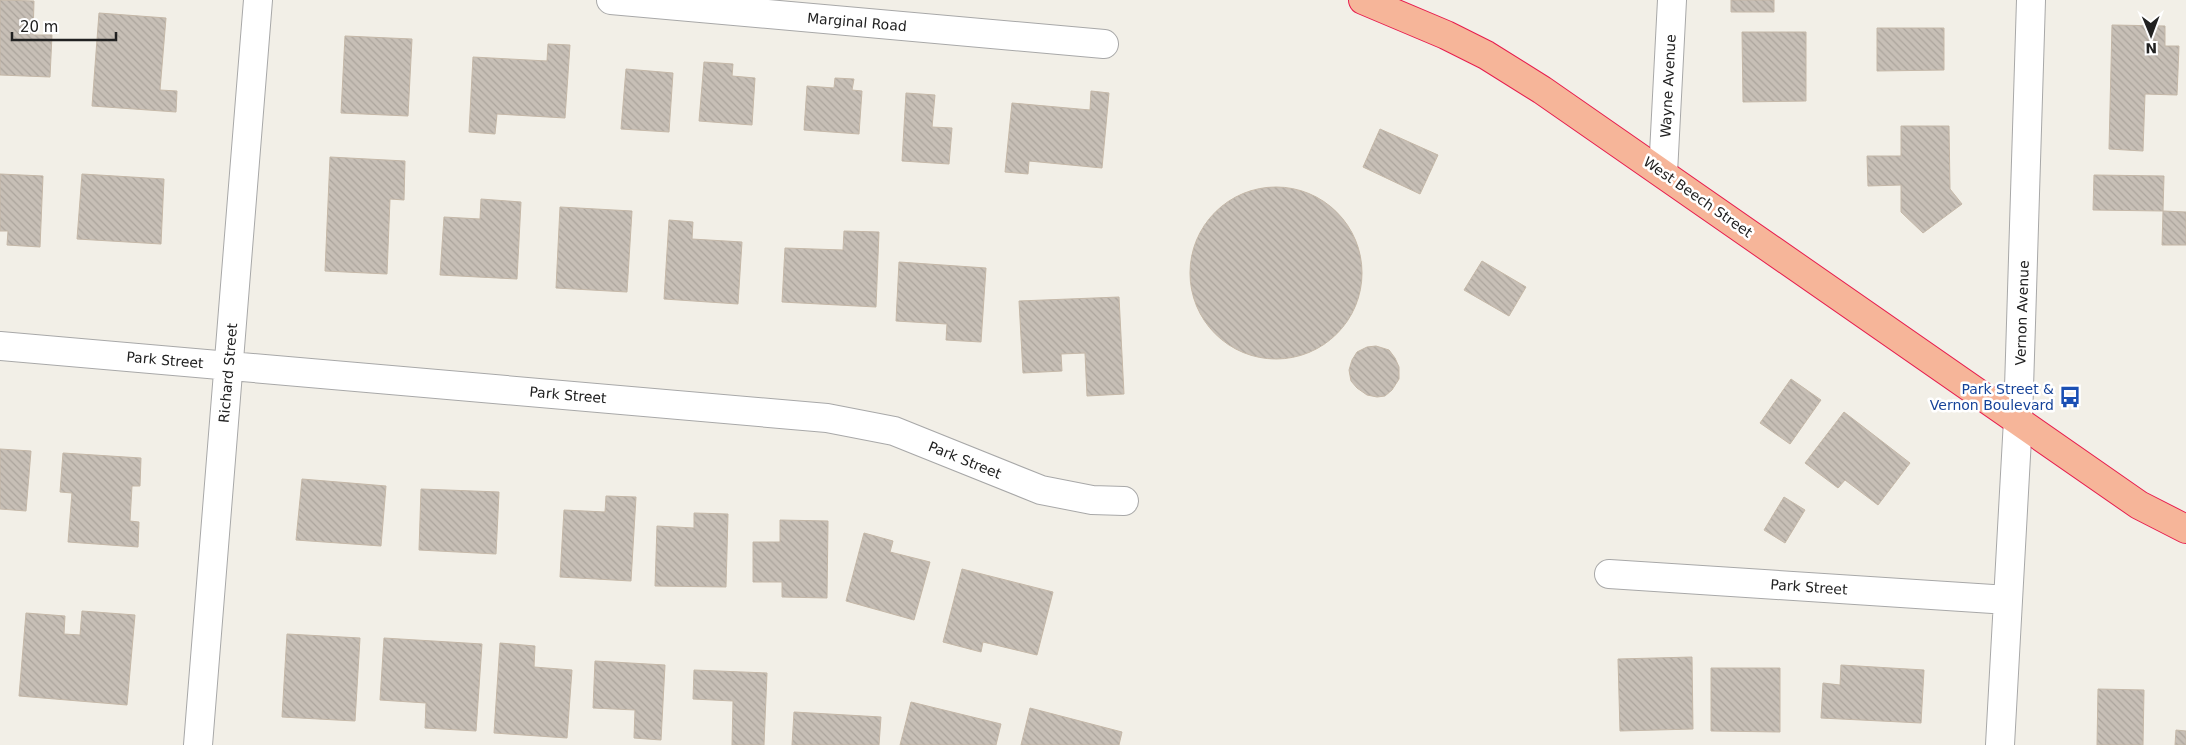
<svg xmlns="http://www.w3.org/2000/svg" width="2186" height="745" font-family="'DejaVu Sans',sans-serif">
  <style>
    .building { fill: url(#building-back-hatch); stroke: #c5b8a8 }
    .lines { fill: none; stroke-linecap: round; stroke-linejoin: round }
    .minor-casing { stroke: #a8a8a8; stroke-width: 30 }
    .trunk-casing { stroke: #e71d4e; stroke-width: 30 }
    .minor { stroke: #fff; stroke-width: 28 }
    .trunk { stroke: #f6b599; stroke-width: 28 }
    .labels { text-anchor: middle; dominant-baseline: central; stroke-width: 5; stroke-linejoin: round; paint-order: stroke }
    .street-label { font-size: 14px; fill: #212121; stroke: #fff }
    .transit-label { font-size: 14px; fill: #164399; stroke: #fff; text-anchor: end }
  </style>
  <defs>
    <pattern id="building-back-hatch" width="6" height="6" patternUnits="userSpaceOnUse" patternTransform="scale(1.25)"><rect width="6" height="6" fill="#c7bfb6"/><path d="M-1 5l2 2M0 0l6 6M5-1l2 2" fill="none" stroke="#aba49c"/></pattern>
  </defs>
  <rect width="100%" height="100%" fill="#f2efe7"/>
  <path class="building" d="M0,0L34,1L33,35H52L50,77L0,75Z
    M1731,0H1774V12H1731Z
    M99,13L166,18L160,90L177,91L176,112L92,106Z
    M2112,25L2165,26V46H2179L2177,95L2145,94L2143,151L2109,149Z
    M1877,28H1944V70L1877,71Z
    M1742,32H1806V101L1743,102Z
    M345,36L412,39L408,116L341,113Z
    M548,44L570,45L565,118L497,114L495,134L469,132L473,57L547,61Z
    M704,62L733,64L732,76L755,78L752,125L699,121Z
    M626,69L673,73L669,132L621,129Z
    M835,78L854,79L852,90L862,91L859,134L804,130L807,86L834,88Z
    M1091,91L1109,93L1102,168L1029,161L1028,174L1005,172L1012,103L1090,110Z
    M906,93L935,95L932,127L952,128L949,164L902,161Z
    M1901,126H1949L1950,189L1962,204L1923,233L1901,212V185L1868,186L1867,156H1901Z
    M1380,129L1438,155L1420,194L1363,167Z
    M330,157L405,161L404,200L390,199L387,274L325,271Z
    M0,174L43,176L40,247L7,245L8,231H0Z
    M82,174L164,179L161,244L77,239Z
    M2094,175L2164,176L2163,211L2093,210Z
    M1190 273a86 86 0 1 1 172 0a86 86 0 1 1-172 0Z
    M481,199L521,202L517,279L440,275L444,217L480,219Z
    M560,207L632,211L627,292L556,288Z
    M2163,211L2186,212V245H2162Z
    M669,220L693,222L692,239L742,242L738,304L664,299Z
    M844,231L879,232L876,307L782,302L785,248L843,250Z
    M1482,261L1526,287L1509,316L1464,290Z
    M899,262L986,268L981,342L946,340L947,324L896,321Z
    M1119,297L1124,394L1087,396L1085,353L1061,354L1062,371L1023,373L1019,301Z
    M1376,346L1389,350L1395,358L1399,367V379L1392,390L1385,396L1377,397L1367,395L1357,388L1351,381L1349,370L1352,360L1357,352L1367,347Z
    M1791,379L1821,400L1790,444L1760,423Z
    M1844,412L1910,463L1878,505L1845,480L1838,488L1805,463Z
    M0,449L31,451L26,511L0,509Z
    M63,453L141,458L140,486H132L130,521L139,522L138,547L68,542L72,493L60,492Z
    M302,479L386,486L381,546L296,540Z
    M421,489L499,492L496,554L419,550Z
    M606,496L636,497L631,581L560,577L564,510L605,512Z
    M1784,497L1805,510L1785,543L1764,530Z
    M694,513L728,514L726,587L655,586L657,526L694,528Z
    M780,520L828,521L827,598L782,597V582H753V542H780Z
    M864,533L893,541L890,552L930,562L914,620L846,601Z
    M962,569L1053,592L1037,655L983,642L981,652L943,642Z
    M82,611L135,615L127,705L19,696L26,613L65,616L64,634L80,635Z
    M287,634L360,638L355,721L282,717Z
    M384,638L482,644L476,731L425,728L426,703L380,700Z
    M500,643L535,646L534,667L572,670L567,738L494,733Z
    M1692,657L1693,729L1620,731L1618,659Z
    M595,661L665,665L661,740L634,738L635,710L593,708Z
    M1841,665L1924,670L1921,723L1821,718L1823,683L1840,685Z
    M1711,668H1780V732L1711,731Z
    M694,670L767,673L764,745H732L733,701L693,699Z
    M2098,689L2144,690L2143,745H2097Z
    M911,702L1001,724L996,745H900Z
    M1030,708L1122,732L1119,745H1021Z
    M794,712L881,717L879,745H792Z
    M2176,730L2186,731V745H2175Z"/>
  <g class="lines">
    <g class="minor-casing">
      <path id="minor" d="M611,0L1104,44
        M1663,173L1672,0
        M0,346L827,418L894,431L1041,490L1092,500L1124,501
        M1609,574L2008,600
        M198,745L258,0
        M2000,745L2018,420L2031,0"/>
    </g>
    <g class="trunk-casing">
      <path id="trunk" d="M1363,0L1446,35L1486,55L1542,90L2139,505L2186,529"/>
    </g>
    <use href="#minor" class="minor"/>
    <use href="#trunk" class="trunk"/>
  </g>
  <defs>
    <g id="bus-bare" transform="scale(1.725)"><path d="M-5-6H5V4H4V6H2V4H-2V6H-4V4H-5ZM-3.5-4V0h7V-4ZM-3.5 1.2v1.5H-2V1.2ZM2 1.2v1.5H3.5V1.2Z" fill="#1a4fb4" stroke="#fff" stroke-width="2.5" paint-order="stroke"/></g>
  </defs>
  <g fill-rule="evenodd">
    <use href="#bus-bare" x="2070" y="397"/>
  </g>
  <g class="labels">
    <g class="street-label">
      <text transform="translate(857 22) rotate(5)">Marginal Road</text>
      <text transform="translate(1668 86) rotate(-87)">Wayne Avenue</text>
      <text transform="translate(1698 197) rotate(35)">West Beech Street</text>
      <text transform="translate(2022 313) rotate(-88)">Vernon Avenue</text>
      <text transform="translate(165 360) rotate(5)">Park Street</text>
      <text transform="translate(228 373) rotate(-85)">Richard Street</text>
      <text transform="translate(568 395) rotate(5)">Park Street</text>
      <text transform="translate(965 460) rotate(22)">Park Street</text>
      <text transform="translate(1809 587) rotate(4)">Park Street</text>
    </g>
    <g class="transit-label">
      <text x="2054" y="389">Park Street &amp;<tspan x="2054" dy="16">Vernon Boulevard</tspan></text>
    </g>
  </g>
  <g transform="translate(2151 35) rotate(179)" stroke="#ffffff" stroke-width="4" paint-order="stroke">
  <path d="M0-4L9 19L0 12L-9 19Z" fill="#212121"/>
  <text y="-8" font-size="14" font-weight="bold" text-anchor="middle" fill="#212121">N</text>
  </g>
  <path d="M12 32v8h104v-8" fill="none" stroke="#212121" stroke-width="2.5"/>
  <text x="20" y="32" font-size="15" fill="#212121" stroke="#ffffff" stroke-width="4" paint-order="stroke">20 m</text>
</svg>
